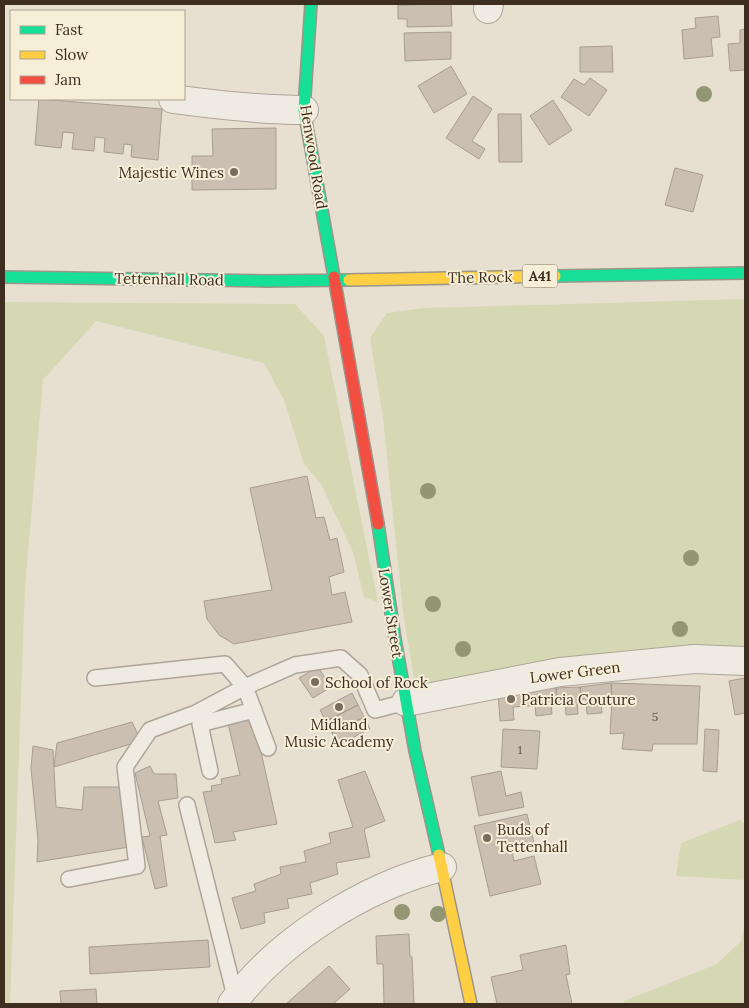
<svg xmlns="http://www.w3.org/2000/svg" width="749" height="1008" font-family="Lora,serif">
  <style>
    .green { fill: #d6d7b3 }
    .building { fill: #cbbfb2; stroke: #a89c90 }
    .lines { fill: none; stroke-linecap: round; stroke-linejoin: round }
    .lane-casing { stroke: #ada599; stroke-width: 18 }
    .street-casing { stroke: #ada599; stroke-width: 30 }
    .fast-casing { stroke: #9c958a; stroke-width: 14 }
    .slow-casing { stroke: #9c958a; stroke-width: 14 }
    .jam-casing { stroke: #9c958a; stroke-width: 14 }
    .lane { stroke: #efebe3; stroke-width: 15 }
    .street { stroke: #efebe3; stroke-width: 28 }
    .fast { stroke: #16e098; stroke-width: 11 }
    .slow { stroke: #ffcf43; stroke-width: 11 }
    .jam { stroke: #f24e42; stroke-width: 11 }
    .tree { fill: #929673 }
    .poi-dot { fill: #786c5e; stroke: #f7eed8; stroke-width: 2 }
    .labels { text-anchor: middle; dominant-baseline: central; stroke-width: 4; stroke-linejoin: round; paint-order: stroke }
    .number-label { font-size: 12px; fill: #605244 }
    .shield { fill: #f7eed8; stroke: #756857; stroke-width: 1 }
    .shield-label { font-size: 14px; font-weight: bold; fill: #3d2e20 }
    .street-label { font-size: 15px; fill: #3d2e20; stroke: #f7eed8 }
    .poi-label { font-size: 15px; fill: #3d2e20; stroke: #f7eed8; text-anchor: start }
  </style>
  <rect width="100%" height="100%" fill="#e7e0d1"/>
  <path class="green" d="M745,299V654L417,696L403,612L383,418L370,338L387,313L424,308Z
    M4,302L295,304L324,336L378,602L364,597L353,552L321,484L304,464L284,400L264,363L96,321L43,380L25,587L10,1004H4Z
    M740,820L745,824V880L676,876L681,843Z
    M745,923V1004H624V1001L717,964L741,941Z"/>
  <path class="building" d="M451,4L452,26L407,27V19H398V5Z
    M718,16L720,37L711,38L713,56L684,59L682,30L696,28L695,18Z
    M745,29V70L730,71L728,44L740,43V30Z
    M451,32V59L405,61L404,33Z
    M612,46L613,72H580V47Z
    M451,66L467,94L434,113L418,86Z
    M590,78L607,90L589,116L561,97L574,79L584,85Z
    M473,96L492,109L472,141L485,149L479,159L446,138Z
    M39,99L162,109L158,160L131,157L132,145L124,144L123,154L104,152L105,138L95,137L94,151L72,149L74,133L63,132L61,148L35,145Z
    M553,100L572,130L549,145L530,116Z
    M498,114H521L522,162H499Z
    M276,128V189L192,190V156H213L212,129Z
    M675,168L703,175L693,212L665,205Z
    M307,476L316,518L324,517L330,540L337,538L344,572L329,577L332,595L345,592L352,622L234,644L219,635L207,619L204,601L272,590L250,488Z
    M318,667L331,687L313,698L299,678Z
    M745,678V713L735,715L729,681Z
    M611,683L612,699H601L602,713L587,714L586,699H582L580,687Z
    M611,683L700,686L697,744H653L652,751L622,749L624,733L610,734L612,699Z
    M580,687L582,699L577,700L578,714L566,715L565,701L557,702L556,688Z
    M556,688L557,702H551L552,714L536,716L535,706H525L523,690Z
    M523,690L525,706L513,707L514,720L500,721L498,692Z
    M352,693L358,705L326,721L320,710Z
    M358,705L364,717L332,733L326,721Z
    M364,717L370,729L338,745L332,733Z
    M254,720L277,824L233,832L236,840L215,843L203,792L212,791L211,786L222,784L221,779L240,775L228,723Z
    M132,722L141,741L54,767L57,743Z
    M503,729L540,731L537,769L501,767Z
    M705,729L719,730L717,772L703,771Z
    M33,746L53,750L56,807L82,810L84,787H119L129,847L37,862L38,840L31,768Z
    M150,766L154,774H176L178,798L158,801L167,835L160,836L167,886L155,889L142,837L150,836L135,773Z
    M365,771L385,821L364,829L370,857L336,863L338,874L310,883L312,894L287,899L289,908L264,913L265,923L241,929L232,898L256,891L254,884L281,874L280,867L306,862L304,851L331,843L329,833L353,827L338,780Z
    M501,771L506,796L521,792L524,807L479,816L471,777Z
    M527,814L534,843L511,848L514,861L534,856L541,884L490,896L474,826Z
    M409,934L410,956L412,957L414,1004H384L383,964H377L376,936Z
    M208,940L210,967L90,974L89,947Z
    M566,945L570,974L566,975L572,1004H497L491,977L523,970L520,955Z
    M329,966L350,989L333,1004H286Z
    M96,989L97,1004H61L60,991Z"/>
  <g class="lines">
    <g class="lane-casing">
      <path id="lane" d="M95,678L225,664L245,687L268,748
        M210,771L200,724L254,710
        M187,805L236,1000
        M69,879L137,866L125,767L150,730L196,713L245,687L295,665L341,658L360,675L375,710L406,702"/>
    </g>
    <g class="street-casing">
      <path id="street" d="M488,9L489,4
        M173,99C217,105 260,110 304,110
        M406,702L560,672L694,659L745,661
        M232,1004C278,940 366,886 442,867"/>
    </g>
    <g class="fast-casing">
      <path id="fast" d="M311,4L304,110L334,277
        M555,276L745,273
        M4,277L267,281L349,280
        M378,524L395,639L415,751L439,855"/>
    </g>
    <g class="slow-casing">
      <path id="slow" d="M349,280L555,276
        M439,855L471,1004"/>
    </g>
    <g class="jam-casing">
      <path id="jam" d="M334,277L378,524"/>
    </g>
    <use href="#lane" class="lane"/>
    <use href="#street" class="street"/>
    <use href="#fast" class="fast"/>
    <use href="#slow" class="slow"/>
    <use href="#jam" class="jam"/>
  </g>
  <g class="tree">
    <circle cx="704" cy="94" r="8"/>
    <circle cx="428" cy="491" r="8"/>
    <circle cx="691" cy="558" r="8"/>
    <circle cx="433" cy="604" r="8"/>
    <circle cx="680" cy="629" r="8"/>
    <circle cx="463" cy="649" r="8"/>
    <circle cx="402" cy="912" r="8"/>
    <circle cx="438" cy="914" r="8"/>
  </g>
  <g class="poi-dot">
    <circle cx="234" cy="172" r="5"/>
    <circle cx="315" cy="682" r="5"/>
    <circle cx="511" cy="699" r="5"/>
    <circle cx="339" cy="707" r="5"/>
    <circle cx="487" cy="838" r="5"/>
  </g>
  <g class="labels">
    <g class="number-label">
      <text x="655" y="716">5</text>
      <text x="520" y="749">1</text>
    </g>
    <rect class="shield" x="522.5" y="264.5" width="35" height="23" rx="4"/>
    <g class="shield-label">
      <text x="540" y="276">A41</text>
    </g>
    <g class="street-label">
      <text transform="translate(314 157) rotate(81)">Henwood Road</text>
      <text transform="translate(480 277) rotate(-1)">The Rock</text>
      <text transform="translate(169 279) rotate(1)">Tettenhall Road</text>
      <text transform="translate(391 613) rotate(81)">Lower Street</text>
      <text transform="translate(575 672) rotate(-7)">Lower Green</text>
    </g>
    <g class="poi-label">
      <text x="224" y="172" text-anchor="end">Majestic Wines</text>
      <text x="325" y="682">School of Rock</text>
      <text x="521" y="699">Patricia Couture</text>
      <text x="339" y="724" text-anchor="middle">Midland<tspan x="339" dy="17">Music Academy</tspan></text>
      <text x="497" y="829">Buds of<tspan x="497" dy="17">Tettenhall</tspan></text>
    </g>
  </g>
  <rect width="749" height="1008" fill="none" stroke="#3d2e20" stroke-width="10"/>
  <rect x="10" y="10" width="175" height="90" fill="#f7eed8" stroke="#ada18e"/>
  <rect x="20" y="26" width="25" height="8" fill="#16e098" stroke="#ada18e"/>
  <text x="55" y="35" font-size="15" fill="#3d2e20">Fast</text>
  <rect x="20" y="51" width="25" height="8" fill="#ffcf43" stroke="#ada18e"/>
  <text x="55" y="60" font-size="15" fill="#3d2e20">Slow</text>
  <rect x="20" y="76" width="25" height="8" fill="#f24e42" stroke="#ada18e"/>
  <text x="55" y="85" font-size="15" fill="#3d2e20">Jam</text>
</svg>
